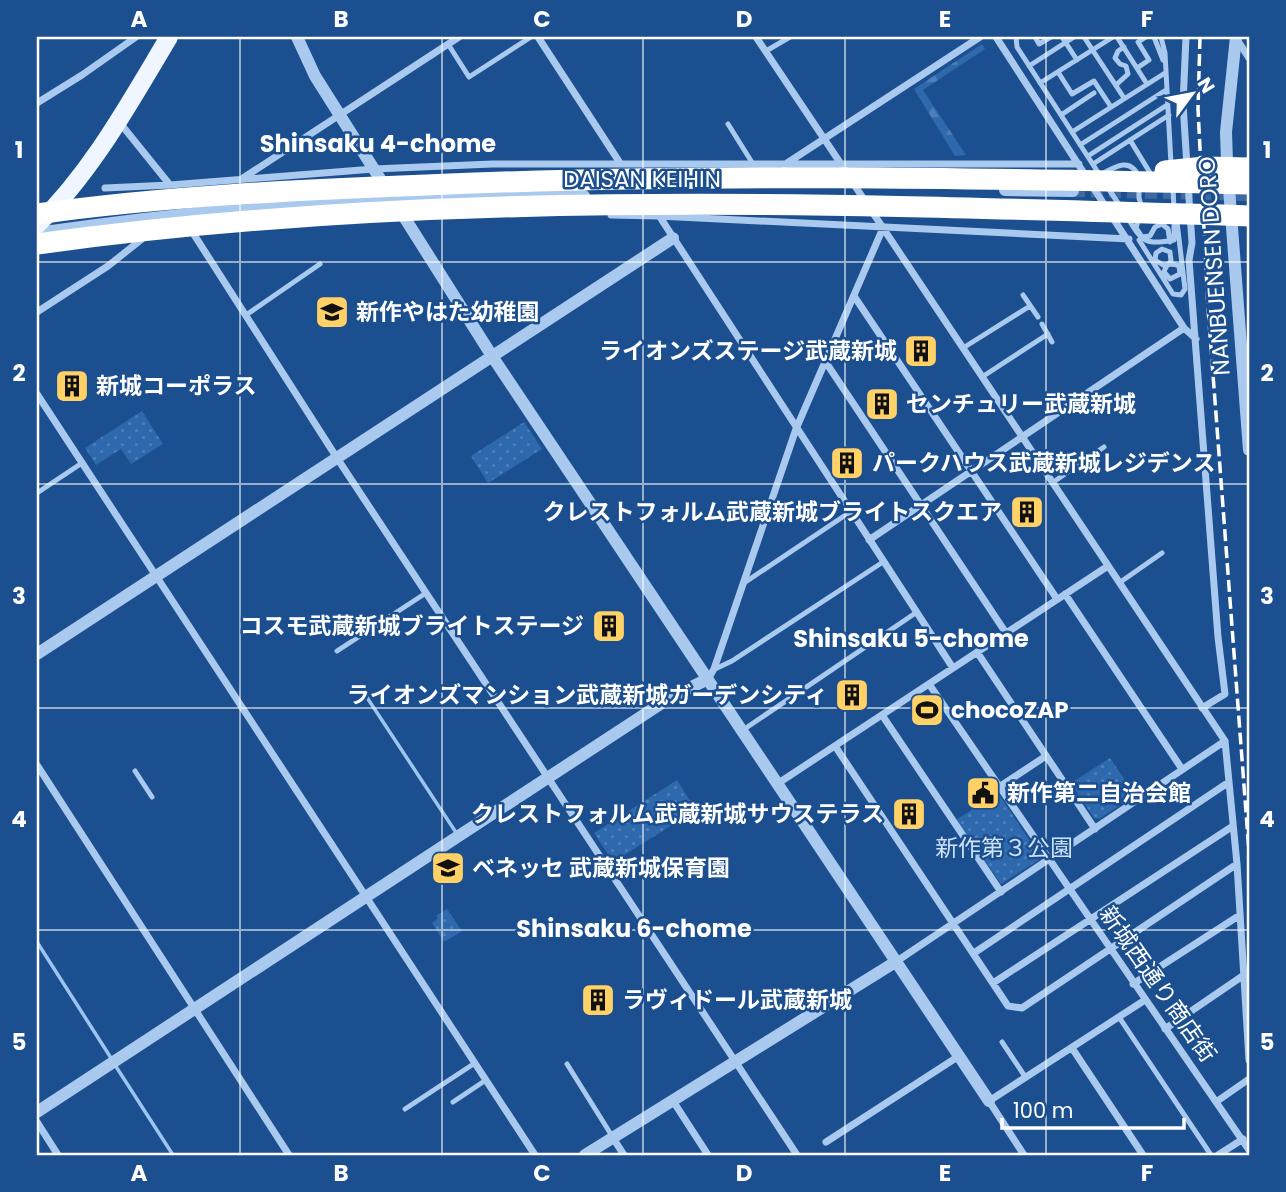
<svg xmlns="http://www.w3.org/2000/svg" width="1286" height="1192" font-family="Poppins,'Noto Sans JP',sans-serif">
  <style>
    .forest { fill: url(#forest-firs) }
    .park { fill: url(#park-dots) }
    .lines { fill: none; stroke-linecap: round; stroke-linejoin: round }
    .stream { stroke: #9cc4f0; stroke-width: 3.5 }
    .tertiary-tunnel { stroke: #3d69a0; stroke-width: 12; stroke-dasharray: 12 6; stroke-linecap: butt }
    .service { stroke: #a9c9ee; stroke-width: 5 }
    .minor { stroke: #a9c9ee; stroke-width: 7 }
    .tertiary { stroke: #a9c9ee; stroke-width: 12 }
    .primary { stroke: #f0f6ff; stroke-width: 18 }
    .motorway { stroke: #fff; stroke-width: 21 }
    .rail { stroke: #fff; stroke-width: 3.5; stroke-dasharray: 12 5; stroke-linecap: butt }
    .grid { fill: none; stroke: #fff; stroke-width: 2; stroke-opacity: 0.55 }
    .labels { text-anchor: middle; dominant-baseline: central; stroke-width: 5; stroke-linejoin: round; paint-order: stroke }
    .street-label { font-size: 23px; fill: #fff; stroke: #1b4f8f }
    .poi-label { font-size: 23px; font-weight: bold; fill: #fff; stroke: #1b4f8f; text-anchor: start }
    .park-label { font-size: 23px; fill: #cfe3fa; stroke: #1b4f8f }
    .neighbourhood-label { font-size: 24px; font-weight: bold; fill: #fff; stroke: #1b4f8f }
    .neatline { fill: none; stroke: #fff; stroke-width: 2.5 }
    .grid-label { font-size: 23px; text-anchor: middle; font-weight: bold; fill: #fff }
  </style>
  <defs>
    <pattern id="forest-firs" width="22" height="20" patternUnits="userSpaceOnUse" patternTransform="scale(1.75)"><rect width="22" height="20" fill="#2e69ad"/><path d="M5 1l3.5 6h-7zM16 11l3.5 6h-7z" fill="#4d80b9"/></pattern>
    <pattern id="park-dots" width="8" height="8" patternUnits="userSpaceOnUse" patternTransform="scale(1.75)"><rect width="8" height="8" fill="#2e69ad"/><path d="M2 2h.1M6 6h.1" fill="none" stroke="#4d80b9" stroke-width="1.8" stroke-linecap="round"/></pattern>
  </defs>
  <rect width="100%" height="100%" fill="#1b4f8f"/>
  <path class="forest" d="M982,44L985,49L923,90L966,155L955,156L914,89Z"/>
  <path class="park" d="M142,411L163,444L131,464L121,449L96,465L85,448Z
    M524,422L542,449L488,483L471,456Z
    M1110,758L1135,795L1099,819L1094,818L1071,783Z
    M677,780L696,810L613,862L594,833Z
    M998,793L1040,856L1039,860L1001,884L956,820Z
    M447,909L462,931L444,942L432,923L438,918L436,916Z"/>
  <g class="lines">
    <path class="stream" d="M366,696L457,834
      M37,942L111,1058
      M115,1065L173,1155"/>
    <path class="tertiary-tunnel" d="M1073,191L1249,195"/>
    <path class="service" d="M1016,37L1017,47L1101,177
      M1035,37L1039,44L1051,37
      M1062,37L1077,60
      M1084,37L1124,98
      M1117,37L1147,84
      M1154,37L1163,60
      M1161,37L1165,53L1171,164
      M448,44L469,77L531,37
      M766,51L790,37
      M1029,66L1074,37
      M1137,68L1149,60L1138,42L1146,37
      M1058,72L1072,94L1094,81L1111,107
      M1040,83L1113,37
      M1116,85L1128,74L1126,66L1120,64L1115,58L1118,51L1124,47
      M1061,115L1094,93
      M728,124L753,164
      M1072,132L1165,73
      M1130,140L1152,176
      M1080,145L1166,90
      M1088,156L1167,105
      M1093,164L1169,115
      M1102,174C1117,165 1131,158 1139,177
      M1139,187V198L1142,208
      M1108,188L1120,206
      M1173,188L1174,210
      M1127,217C1142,241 1144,246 1174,240V220
      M1139,217L1136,228L1142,237L1150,236L1155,227L1162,224L1168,229L1170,242
      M1139,240L1173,294L1181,295L1185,289L1177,222
      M1170,252L1171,261C1167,265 1165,268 1164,272L1170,279L1180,274L1179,266C1174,263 1169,264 1163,265L1155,260L1156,253L1162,249L1170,252
      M1023,295L1038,317
      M246,315L320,264
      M1042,324L1052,342
      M963,348L1030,306
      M982,377L1048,334
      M1052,483L1104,447
      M37,493L82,463
      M744,583L850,512
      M1119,583L1162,553
      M337,651L426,593
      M715,669L732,661L883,562
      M743,730L917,612
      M135,771L152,797
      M1119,1017L1211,1155
      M1002,1042L1026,1078
      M567,1064L612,1136
      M453,1102L486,1080
      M405,1109L475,1063"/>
    <path class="minor" d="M538,37L620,163
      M756,37L847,173
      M996,37L1184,328L1196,339
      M1186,37L1183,104L1187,166
      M1236,38L1249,58
      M37,103L82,75L136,37
      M120,123L170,185
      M784,165L980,37
      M243,178L459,37
      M853,183L1225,741L1237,864L1249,1060
      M1188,184L1192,243L1189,260L1218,637L1225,694L1202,708
      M105,188L170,185L374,169L492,164H1079
      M658,214L953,668
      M611,215L658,216L1129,239
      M193,233L337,458L797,1155
      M854,296L1057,599
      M37,312L108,266L142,239
      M825,361L1006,633
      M37,394L535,1155
      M869,540L1184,328
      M1065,594L1182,769
      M977,652L1095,829
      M708,679L714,669L796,429L883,228
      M929,684L1249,1150
      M882,715L1001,892
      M835,746L1008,1006L1022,1008L1237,864
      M37,765L289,1155
      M777,784L1108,566
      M999,787L1046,756
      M974,953L1229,782
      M897,961L1225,741
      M993,983L1233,826
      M1133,984L1240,915
      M1165,1029L1244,975
      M1072,1048L1143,1155
      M673,1101L708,1155
      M1216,1102L1249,1079
      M37,1122L58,1155
      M613,1138L624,1155
      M826,1142L959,1056
      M1024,1155L989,1101L1145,1000
      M1218,1155L1243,1139"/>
    <path class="tertiary" d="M297,37L315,76L492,356L989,1101
      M1236,37L1226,132L1227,162L1249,450
      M1005,190L1073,191
      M37,233C217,207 402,192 584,196
      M37,654L673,238
      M37,1112L639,718L671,697L708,679
      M585,1155L897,961"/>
    <path class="primary" d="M37,225C92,172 130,102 169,37"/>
    <path class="motorway" d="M1165,171L1205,167L1249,168
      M37,214C166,196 296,190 426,185C700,173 975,178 1249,184
      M37,244C438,188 845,204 1249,216"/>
    <path class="rail" d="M1200,37L1198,109L1208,308L1249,852"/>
  </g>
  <path class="grid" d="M240,37V1155M442,37V1155M643,37V1155M845,37V1155M1046,37V1155M37,262H1249M37,484H1249M37,708H1249M37,930H1249"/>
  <defs>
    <g id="school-square" transform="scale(1.75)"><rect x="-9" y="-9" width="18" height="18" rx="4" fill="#ffd166" stroke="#1b4f8f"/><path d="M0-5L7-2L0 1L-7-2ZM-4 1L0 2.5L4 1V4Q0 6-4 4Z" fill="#111"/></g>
    <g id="building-square" transform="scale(1.75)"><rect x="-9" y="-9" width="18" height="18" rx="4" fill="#ffd166" stroke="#1b4f8f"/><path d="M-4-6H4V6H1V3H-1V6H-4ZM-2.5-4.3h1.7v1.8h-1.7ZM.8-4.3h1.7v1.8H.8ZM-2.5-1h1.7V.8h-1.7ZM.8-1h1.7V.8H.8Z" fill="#111"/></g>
    <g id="stadium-square" transform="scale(1.75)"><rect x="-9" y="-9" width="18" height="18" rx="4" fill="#ffd166" stroke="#1b4f8f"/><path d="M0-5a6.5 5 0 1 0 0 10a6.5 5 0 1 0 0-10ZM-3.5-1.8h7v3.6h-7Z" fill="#111"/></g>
    <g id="civic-square" transform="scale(1.75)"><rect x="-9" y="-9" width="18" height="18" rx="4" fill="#ffd166" stroke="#1b4f8f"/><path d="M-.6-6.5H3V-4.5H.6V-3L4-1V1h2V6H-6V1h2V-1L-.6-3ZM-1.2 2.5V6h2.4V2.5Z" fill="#111"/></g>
  </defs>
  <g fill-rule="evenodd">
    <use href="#school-square" x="332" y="312"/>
    <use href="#building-square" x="921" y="351"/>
    <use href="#building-square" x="72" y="386"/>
    <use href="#building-square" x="882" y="404"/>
    <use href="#building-square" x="847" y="463"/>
    <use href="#building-square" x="1027" y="512"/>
    <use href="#building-square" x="609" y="626"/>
    <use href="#building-square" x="852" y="695"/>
    <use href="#stadium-square" x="927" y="710"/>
    <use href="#civic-square" x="983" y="793"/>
    <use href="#building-square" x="909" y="814"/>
    <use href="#school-square" x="448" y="868"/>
    <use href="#building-square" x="598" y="1000"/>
  </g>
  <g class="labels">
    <g class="street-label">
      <text x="642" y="179">DAISAN KEIHIN</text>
      <text transform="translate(1214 266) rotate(-94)">NANBUENSEN DORO</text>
      <text transform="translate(1158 984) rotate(55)">新城西通り商店街</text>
    </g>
    <g class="poi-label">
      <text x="356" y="312">新作やはた幼稚園</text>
      <text x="897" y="351" text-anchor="end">ライオンズステージ武蔵新城</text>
      <text x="96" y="386">新城コーポラス</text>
      <text x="906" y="404">センチュリー武蔵新城</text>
      <text x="872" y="463">パークハウス武蔵新城レジデンス</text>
      <text x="1002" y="512" text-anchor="end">クレストフォルム武蔵新城ブライトスクエア</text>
      <text x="584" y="626" text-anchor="end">コスモ武蔵新城ブライトステージ</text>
      <text x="828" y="695" text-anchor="end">ライオンズマンション武蔵新城ガーデンシティ</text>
      <text x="951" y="710">chocoZAP</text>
      <text x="1007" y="793">新作第二自治会館</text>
      <text x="884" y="814" text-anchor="end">クレストフォルム武蔵新城サウステラス</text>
      <text x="472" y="868">ベネッセ 武蔵新城保育園</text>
      <text x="622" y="1000">ラヴィドール武蔵新城</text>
    </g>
    <g class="park-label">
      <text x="1004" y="848">新作第３公園</text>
    </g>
    <g class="neighbourhood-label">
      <text x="378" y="143">Shinsaku 4-chome</text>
      <text x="911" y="638">Shinsaku 5-chome</text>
      <text x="634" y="928">Shinsaku 6-chome</text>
    </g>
  </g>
  <rect width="1286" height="1192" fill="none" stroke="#1b4f8f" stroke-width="77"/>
  <g transform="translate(1192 94) rotate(58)" stroke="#1b4f8f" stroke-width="5" paint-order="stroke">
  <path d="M0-5L12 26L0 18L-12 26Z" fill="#ffffff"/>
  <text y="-10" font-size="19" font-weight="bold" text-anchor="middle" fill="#ffffff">N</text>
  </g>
  <path d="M1002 1118v10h182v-10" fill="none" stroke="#ffffff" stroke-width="3.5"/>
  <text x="1013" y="1118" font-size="21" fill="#ffffff" stroke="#1b4f8f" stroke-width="5" paint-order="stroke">100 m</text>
  <rect x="38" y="38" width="1210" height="1116" class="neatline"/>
  <g class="grid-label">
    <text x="139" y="27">A</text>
    <text x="341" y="27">B</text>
    <text x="542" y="27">C</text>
    <text x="744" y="27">D</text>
    <text x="945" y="27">E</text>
    <text x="1147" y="27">F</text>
    <text x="19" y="158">1</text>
    <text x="1267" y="158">1</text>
    <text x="19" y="381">2</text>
    <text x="1267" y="381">2</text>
    <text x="19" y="604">3</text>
    <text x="1267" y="604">3</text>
    <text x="19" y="827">4</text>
    <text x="1267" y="827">4</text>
    <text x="19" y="1050">5</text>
    <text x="1267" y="1050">5</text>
    <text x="139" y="1181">A</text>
    <text x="341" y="1181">B</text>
    <text x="542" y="1181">C</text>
    <text x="744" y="1181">D</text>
    <text x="945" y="1181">E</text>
    <text x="1147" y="1181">F</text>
  </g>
</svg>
